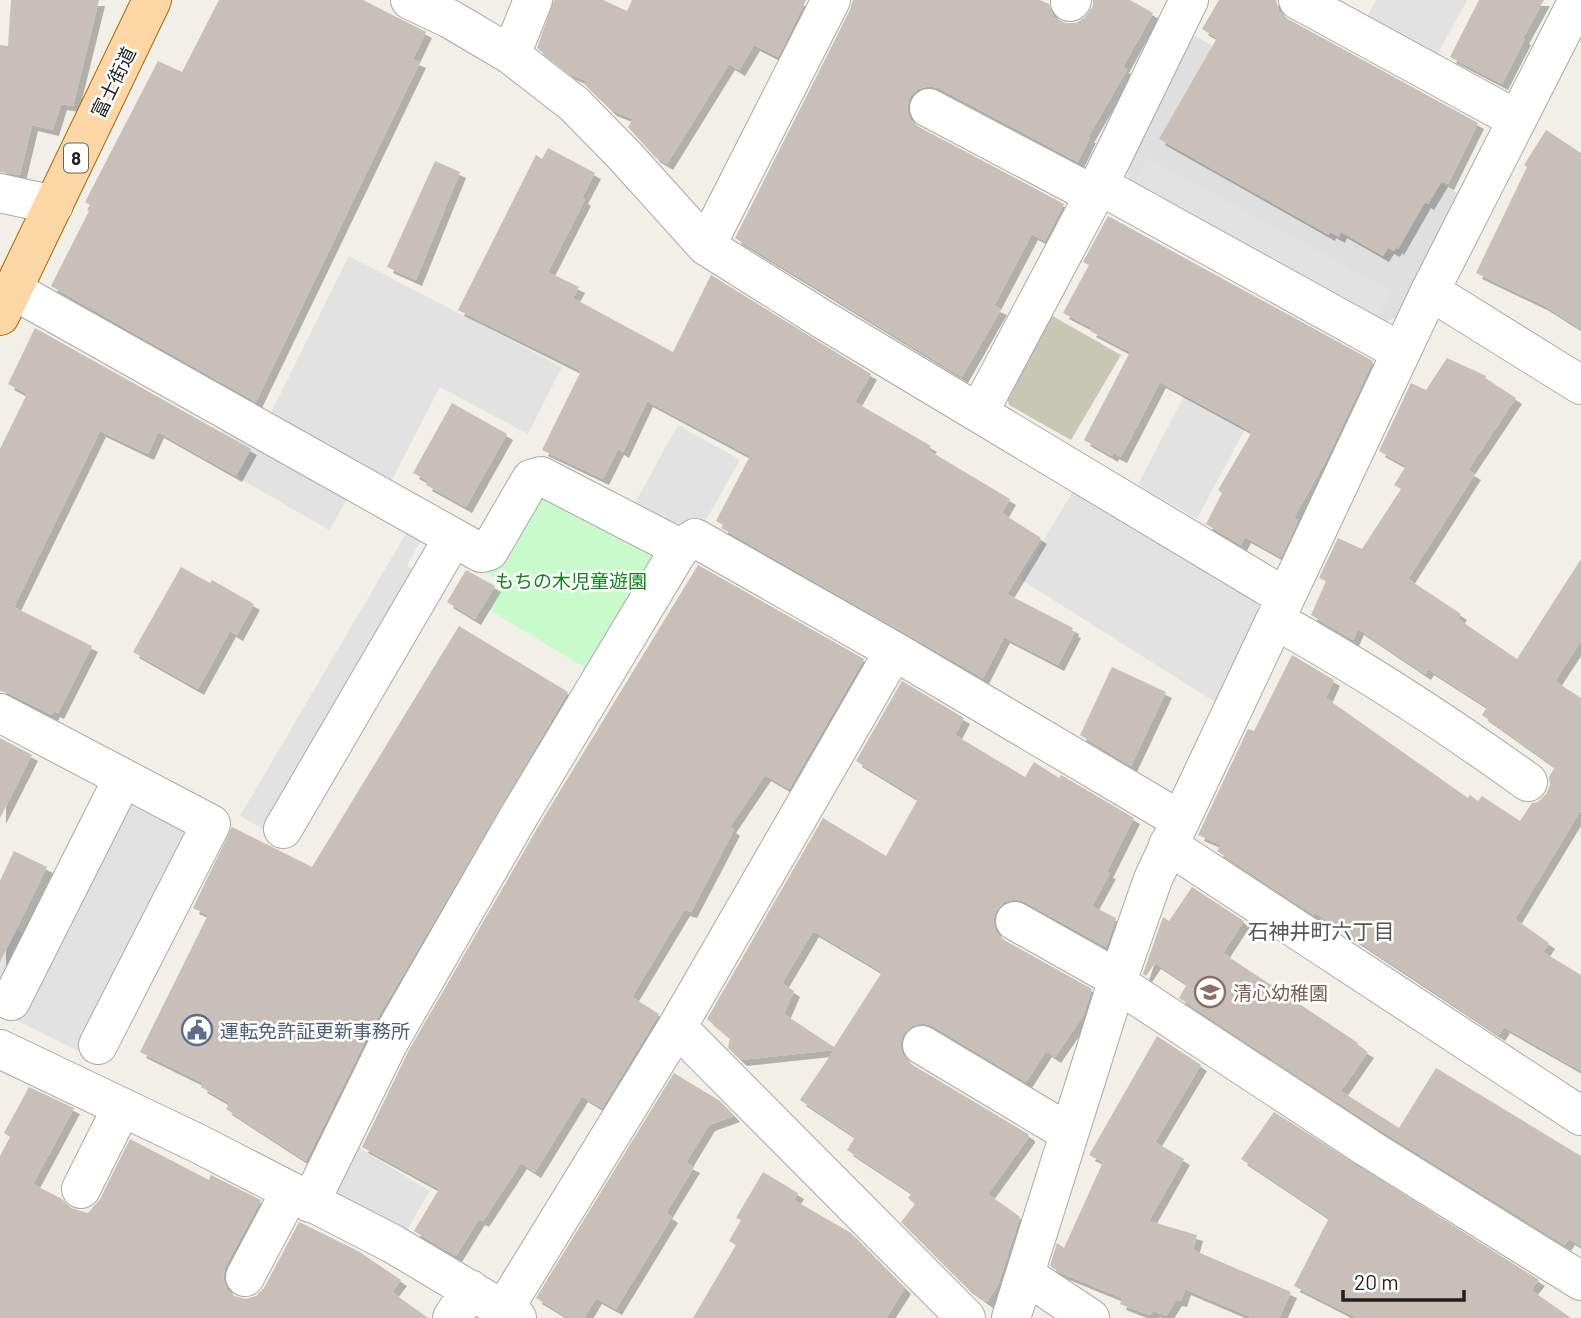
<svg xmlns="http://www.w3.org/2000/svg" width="1581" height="1318" font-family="Barlow,'Noto Sans JP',sans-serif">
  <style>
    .residential { fill: #e0dfdf }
    .construction { fill: #c7c7b4 }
    .park { fill: #c8facc }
    .parking { fill: #e2e2e2 }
    .building { fill: #c7bfb8; fill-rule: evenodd; filter: url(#shadow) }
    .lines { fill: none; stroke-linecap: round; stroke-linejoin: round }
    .minor-casing { stroke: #a9a9a9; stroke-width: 40 }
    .major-casing { stroke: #a06b00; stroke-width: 40 }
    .minor { stroke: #fff; stroke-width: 38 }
    .major { stroke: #fcd6a4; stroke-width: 38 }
    .labels { text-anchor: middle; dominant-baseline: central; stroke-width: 5; stroke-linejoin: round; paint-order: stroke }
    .shield { fill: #fff; stroke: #646464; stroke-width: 2 }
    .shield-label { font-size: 18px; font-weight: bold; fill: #222 }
    .street-label { font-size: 19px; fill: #222; stroke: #fff }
    .park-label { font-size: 19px; fill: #0c8416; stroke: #fff }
    .education-label { font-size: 19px; fill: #785e54; stroke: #fff; text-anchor: start }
    .service-label { font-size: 19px; fill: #4e5e75; stroke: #fff; text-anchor: start }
    .neighbourhood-label { font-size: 21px; fill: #555; stroke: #fff }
  </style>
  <defs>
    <filter id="shadow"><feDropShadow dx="6" dy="6" stdDeviation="0" flood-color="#0004"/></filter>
  </defs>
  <rect width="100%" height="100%" fill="#f2efe9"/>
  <path class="residential" d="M1194,35L1461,195L1404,314L1382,323L1132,189L1126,166Z"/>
  <path class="construction" d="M1049,314L1121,355L1071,440L1009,405L1006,393Z"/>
  <path class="park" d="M553,494L648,546L656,568L592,672L490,610L505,584L487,573L533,498Z"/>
  <path class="parking" d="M1376,0H1467L1436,57L1366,19Z
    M1147,157L1392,291L1378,317L1133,184Z
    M349,256L562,367L528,434L440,387L392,480L271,413Z
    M1184,396L1245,429L1197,519L1138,485Z
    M678,425L740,460L702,527L690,520L673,524L635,503Z
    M223,429L348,498L329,530L206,459Z
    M1075,488L1257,599L1260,615L1215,702L1020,579Z
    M408,530L422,538L407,566L419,574L270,833L240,816Z
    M126,803L187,833L78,1051L0,1012V933L5,924L52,948Z
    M351,1143L430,1191L403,1236L326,1193Z"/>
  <path class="building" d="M11,0H99L73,106L61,104L53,130L32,125L20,175L0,172V45L8,46Z
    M219,0H363L426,32L413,59L420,62L256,402L51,286L89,211L87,210L90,205L85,202L158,61L182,72Z
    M554,0H603L627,11L632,0H806L778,57L754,45L739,70L729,64L667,164L655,157L628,127L633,119L611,110L584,84L586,81L570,74L537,48Z
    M853,0H1040L1049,4L1054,17L1065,23H1076L1085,17L1093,6V0H1130L1153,13L1123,67L1127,70L1088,137H1090L1078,162L939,88L929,86L918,89L909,98L907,110L910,119L919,127L1064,204L1045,241L1032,234L994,306L1001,309L962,377L735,238L850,10Z
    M1219,0H1276L1279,11L1288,19L1478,123L1448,184L1442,181L1428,204L1425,202L1398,249L1396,247L1394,251L1388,248L1383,256L1341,232L1339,237L1330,232L1329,235L1159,139L1217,38L1202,29Z
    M1479,0H1544L1523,38L1525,39L1502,84L1450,57Z
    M1546,130L1581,153V329L1543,305L1476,273L1527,167L1524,165Z
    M548,148L595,173L582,198L585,200L548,272L579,287L573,298L673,352L711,275L871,374L855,402L931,446L928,450L1010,499L1002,513L1041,538L1007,594L1073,628L1072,631L1075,632L1058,665L1004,637L983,678L721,528L723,525L716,521L750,456L647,401L623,452L618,449L603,479L542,450L581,371L458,310L536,155L542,159Z
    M435,161L460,172L416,280L387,267Z
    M1108,216L1373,361L1326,460L1294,518L1298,520L1281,557L1245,537L1241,545L1206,524L1222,493L1218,490L1252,432L1160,382L1121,457L1113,453L1112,456L1084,440L1130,352L1090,331L1092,328L1063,313L1089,265L1083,262Z
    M35,328L251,449L236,476L158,432L148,454L100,431L14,607L92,646L58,713L54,711L52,715L10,694L0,691V449L27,394L8,384Z
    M1447,358L1486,376L1485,378L1516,398L1468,470L1475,474L1408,579L1461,614L1458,619L1517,659L1581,559V641L1555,681L1581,698V810L1515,919L1549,943L1543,952L1581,975V1071L1504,1027L1499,1035L1315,913L1314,915L1217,851L1221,845L1198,835L1248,729L1254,731L1292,655L1334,680L1326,698L1468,798L1470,795L1478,801L1482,796L1520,821L1532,803L1538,802L1546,794L1550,785L1549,777L1555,767L1482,715L1487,707L1428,669L1425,674L1358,629L1353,640L1311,615L1326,581L1319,578L1338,538L1362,549L1401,489L1394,485L1406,466L1379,451L1411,383L1426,390Z
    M452,403L507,434L466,507L426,485L428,481L413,473Z
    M698,565L864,659L789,789L765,775L730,827L734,830L691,912L684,910L632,997L659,1014L602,1108L582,1096L535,1172L521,1163L483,1221L479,1219L456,1256L414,1231L439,1189L362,1147L408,1052L538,827Z
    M181,567L210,583L212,580L254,604L237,635L230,631L198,689L133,652Z
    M466,570L495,586L475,619L447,602Z
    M459,626L568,692L370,1031L306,1161L226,1109L229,1103L201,1087L203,1083L140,1052L208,915L193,908L232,827L312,867Z
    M1112,667L1166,692L1131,766L1080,735Z
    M902,681L964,718L955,735L1025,777L1034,762L1059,778L1061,775L1134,818L1107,872L1110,873L1092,906L1116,918L1106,947L1025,902L1015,899L1004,902L996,911L993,921L996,932L1004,940L1092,989L1083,1016L1055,1057L1046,1051L1026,1082L933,1026L923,1023L912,1026L903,1034L900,1045L903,1055L911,1064L1028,1134L1029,1137L988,1194L1020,1217L998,1285L987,1302L966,1287L901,1222L915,1204L908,1198L912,1193L847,1150L855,1137L800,1100L834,1050L741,1060L728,1048L730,1038L707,1019L823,818L886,856L918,799L856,761ZM813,931L882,972L834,1047L784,1014L794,991L782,983Z
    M0,738L32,755L0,818Z
    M14,851L47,867L0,962V881Z
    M1192,887L1244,921L1223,953L1358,1043L1357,1045L1368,1052L1341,1091L1399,1128L1436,1068L1581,1156V1246L1569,1239L1565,1245L1380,1130L1179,998L1187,984L1155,963L1146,976L1143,974L1163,917L1169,921Z
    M1157,1036L1201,1065L1155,1142L1184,1159L1149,1221L1197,1235L1193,1250L1291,1292L1279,1318H1253L1185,1289L1181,1301L1176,1300L1166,1316L1154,1311L1149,1315L1120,1304L1122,1298L1061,1273L1050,1266L1057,1243L1064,1248L1103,1162L1089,1155Z
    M674,1073L720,1101L734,1116L709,1125L686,1163L694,1167L666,1213L672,1217L616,1309L596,1298L584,1318H569L536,1298Z
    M29,1087L74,1108L33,1184L62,1199L71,1208L88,1213L100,1199L130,1139L209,1180L211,1175L261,1200L225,1267L223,1278L227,1289L234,1296L246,1299L256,1296L264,1288L299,1222L358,1251L401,1280L392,1292L428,1318H0V1156L10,1137L4,1133Z
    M1274,1112L1539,1280L1531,1290L1571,1318H1357L1294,1286L1329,1218L1241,1159Z
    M763,1172L798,1193L794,1200L851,1233L905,1288L886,1318H693L736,1245L729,1241L741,1220L736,1218Z"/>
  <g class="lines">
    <g class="minor-casing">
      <path id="minor" d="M410,0L450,19L511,55L574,104L625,156L706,246L822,319L1285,597
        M1298,0L1516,119
        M1070,2L1072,0
        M511,55L533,0
        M929,108L1094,195
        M1099,185L1401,352
        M0,193L54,205
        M706,246L831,0
        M13,290L481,553L489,551L531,479L541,476L680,548
        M1430,291L1581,385
        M979,412L1094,195L1189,0
        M1275,620C1363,669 1446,723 1528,782
        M0,713L211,824L98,1045
        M283,829L453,538
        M1168,845L1581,1116
        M1015,921L1118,979
        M1117,983L1368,1148L1581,1281
        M11,1001L123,778
        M677,1027L966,1318
        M922,1045L1069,1133
        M0,1049L197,1143L393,1244L517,1318
        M81,1189L122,1107
        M310,1203L389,1042L519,816L680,548L695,538L894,651L1180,820
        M1025,1275L1090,1318
        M245,1277L290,1192
        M504,1309L677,1027L894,651
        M452,1318L470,1289
        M1011,1318L1118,979L1153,879L1430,291L1578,0"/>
    </g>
    <g class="major-casing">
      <path id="major" d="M0,316L152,0"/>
    </g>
    <use href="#minor" class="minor"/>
    <use href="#major" class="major"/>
  </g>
  <defs>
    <g id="school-ring" transform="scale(1.575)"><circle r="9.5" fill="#fff" stroke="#8d6e63" stroke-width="1.5"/><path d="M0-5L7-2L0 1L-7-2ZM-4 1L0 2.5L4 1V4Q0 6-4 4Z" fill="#8d6e63"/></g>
    <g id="civic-ring" transform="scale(1.575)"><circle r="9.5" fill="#fff" stroke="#5c6f8a" stroke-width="1.5"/><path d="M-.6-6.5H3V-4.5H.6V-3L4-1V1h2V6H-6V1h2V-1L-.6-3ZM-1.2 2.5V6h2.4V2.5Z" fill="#5c6f8a"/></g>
  </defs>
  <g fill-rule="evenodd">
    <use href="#school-ring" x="1210" y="992"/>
    <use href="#civic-ring" x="197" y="1030"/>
  </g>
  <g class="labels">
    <rect class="shield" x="64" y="143.5" width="24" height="29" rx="5"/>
    <g class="shield-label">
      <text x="76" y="158">8</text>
    </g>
    <g class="street-label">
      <text transform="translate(113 82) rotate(-64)">富士街道</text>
    </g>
    <g class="park-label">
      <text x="571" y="580">もちの木児童遊園</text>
    </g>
    <g class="education-label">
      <text x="1233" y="992">清心幼稚園</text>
    </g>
    <g class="service-label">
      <text x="220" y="1030">運転免許証更新事務所</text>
    </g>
    <g class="neighbourhood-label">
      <text x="1321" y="930">石神井町六丁目</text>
    </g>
  </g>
  <path d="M1343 1290v10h121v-10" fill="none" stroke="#222222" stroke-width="3.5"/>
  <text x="1354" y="1290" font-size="21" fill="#222222" stroke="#ffffff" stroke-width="5" paint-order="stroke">20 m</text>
</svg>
